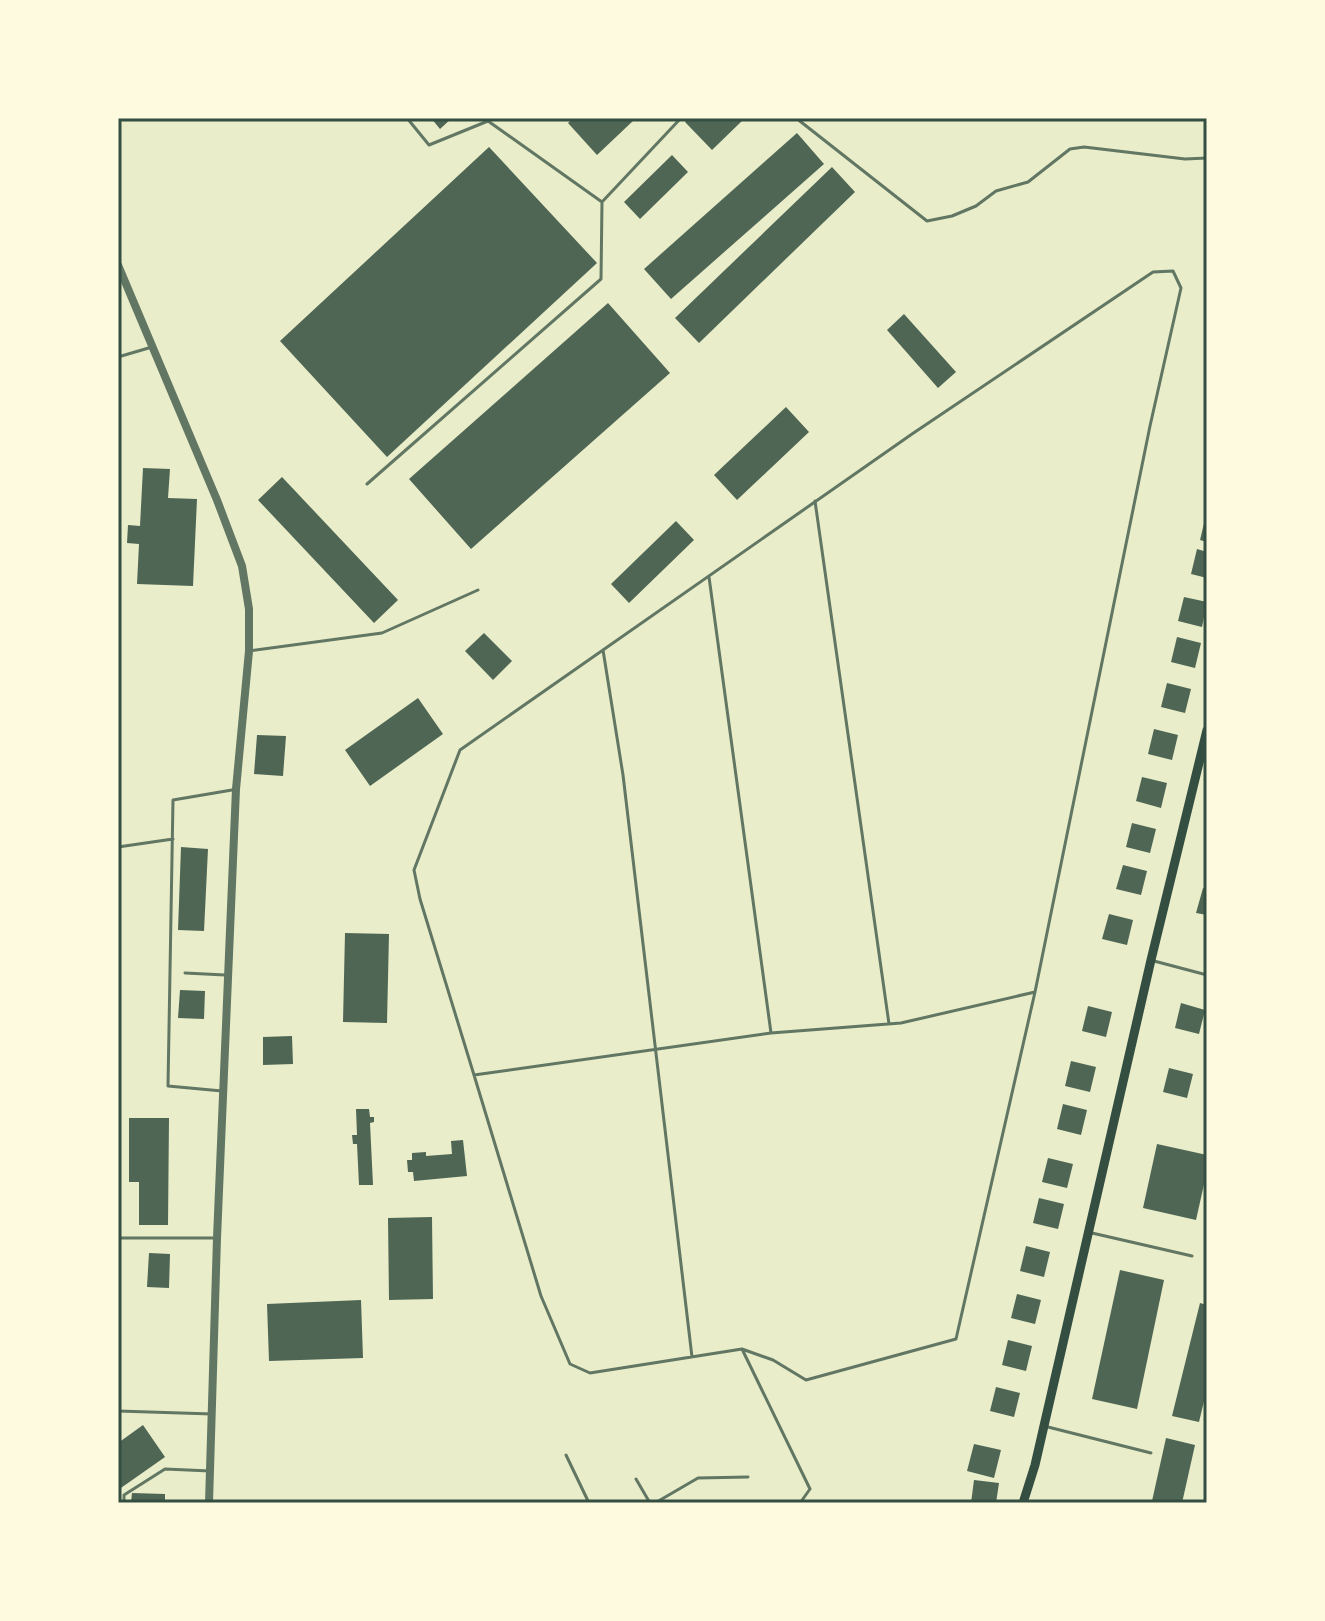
<svg xmlns="http://www.w3.org/2000/svg" width="1325" height="1621" font-family="'Crimson Pro',serif">
  <style>
    .building { fill: #4f6655 }
    .lines { fill: none; stroke-linecap: round; stroke-linejoin: round }
    .service { stroke: #617663; stroke-width: 3 }
    .tertiary { stroke: #617663; stroke-width: 8 }
    .secondary { stroke: #344e41; stroke-width: 9 }
    .neatline { fill: none; stroke: #344e41; stroke-width: 3 }
  </style>
  <rect width="100%" height="100%" fill="#e9edc9"/>
  <path class="building" d="M431,118H452L440,129Z
    M573,118H633L634,120L597,155L568,123Z
    M689,118H745L712,150L685,122Z
    M797,133L824,164L671,299L644,269Z
    M489,147L597,263L387,457L280,341Z
    M672,155L688,172L640,219L624,202Z
    M832,167L855,192L699,343L675,318Z
    M608,303L670,373L471,549L409,479Z
    M904,314L956,372L938,388L887,330Z
    M786,407L809,432L737,500L714,475Z
    M143,468L170,469L168,498L197,499L193,586L137,584L139,544L127,543L128,525L140,526Z
    M282,477L398,600L374,623L258,500Z
    M1206,515L1207,516V542L1200,540Z
    M676,521L694,540L629,603L611,584Z
    M1197,549L1207,552V578L1191,574Z
    M1184,597L1207,602L1202,627L1178,621Z
    M484,633L512,661L493,680L465,651Z
    M1177,637L1201,643L1195,668L1171,662Z
    M1167,683L1191,689L1185,713L1161,707Z
    M418,698L443,734L370,786L345,750Z
    M1154,729L1178,735L1172,760L1148,754Z
    M257,735L286,736L283,776L254,774Z
    M1142,777L1167,783L1161,808L1136,801Z
    M1132,823L1156,829L1150,853L1126,847Z
    M181,847L208,849L204,931L178,930Z
    M1123,865L1147,871L1141,895L1116,889Z
    M1203,888L1207,889V915L1196,913Z
    M1109,914L1133,920L1127,945L1102,939Z
    M345,933L389,934L387,1023L343,1022Z
    M180,990L205,991L204,1019L178,1018Z
    M1181,1003L1205,1010L1199,1034L1175,1028Z
    M1088,1006L1112,1012L1106,1037L1082,1031Z
    M292,1036L293,1064L263,1065V1037Z
    M1071,1061L1096,1067L1090,1092L1065,1086Z
    M1169,1068L1193,1074L1187,1098L1163,1092Z
    M1063,1104L1087,1110L1081,1135L1057,1129Z
    M356,1109H369L370,1117H374V1122L370,1123L373,1185H359L357,1144H353L352,1135H357Z
    M129,1118H169L168,1225H139V1182H129Z
    M463,1140L467,1176L414,1181L413,1172H408L407,1160H412V1153L426,1152V1156L452,1154L451,1141Z
    M1157,1144L1207,1155V1171L1196,1220L1143,1208Z
    M1048,1158L1073,1164L1067,1188L1042,1182Z
    M1039,1198L1064,1204L1058,1229L1033,1223Z
    M432,1217L433,1299L389,1300L388,1218Z
    M1026,1246L1050,1252L1044,1277L1020,1271Z
    M149,1253L170,1254L169,1288L147,1287Z
    M1120,1270L1164,1280L1137,1409L1092,1399Z
    M1017,1294L1041,1300L1035,1324L1011,1318Z
    M361,1300L363,1358L269,1361L267,1304Z
    M1200,1303L1207,1305V1389L1199,1422L1172,1416Z
    M1008,1340L1032,1346L1026,1371L1002,1365Z
    M996,1387L1020,1393L1014,1417L990,1411Z
    M143,1425L165,1457L118,1490V1443Z
    M1166,1438L1195,1445L1182,1503L1152,1501Z
    M974,1444L1001,1450L994,1478L967,1471Z
    M974,1480L999,1483L996,1503H971Z
    M132,1493L165,1494V1503H131Z"/>
  <g class="lines">
    <path class="service" d="M407,118L429,145L488,121L602,202
      M796,118L927,221L952,216L976,206L996,191L1028,182L1070,149L1084,147L1185,159L1207,158
      M118,357L152,347
      M367,484L601,279L602,202L681,118
      M815,501L889,1024
      M709,577L771,1033
      M603,650L623,775L692,1357
      M249,651L382,633L478,590
      M118,847L173,839
      M1154,961L1207,975
      M185,973L225,975
      M1035,992L956,1339L806,1380L773,1360L742,1349L590,1373L570,1364L541,1296L474,1075L771,1033L901,1023Z
      M474,1075L420,899L414,870L460,750L912,434L1153,272L1173,271L1181,288L1150,426L1035,992
      M222,1091L168,1086L173,800L232,790
      M1092,1233L1192,1256
      M118,1238H214
      M742,1349L810,1489L800,1503
      M118,1411L212,1414
      M1048,1427L1151,1453
      M566,1455L589,1503
      M636,1479L650,1503
      M124,1503V1495L165,1469L210,1471
      M655,1503L698,1478L748,1477"/>
    <path class="tertiary" d="M118,265L217,500L242,566L249,609V651L236,789L217,1238L209,1503"/>
    <path class="secondary" d="M1023,1503L1035,1465L1151,960L1207,730"/>
  </g>
  <rect width="1325" height="1621" fill="none" stroke="#fefae0" stroke-width="240"/>
  <rect x="120" y="120" width="1085" height="1381" class="neatline"/>
</svg>
